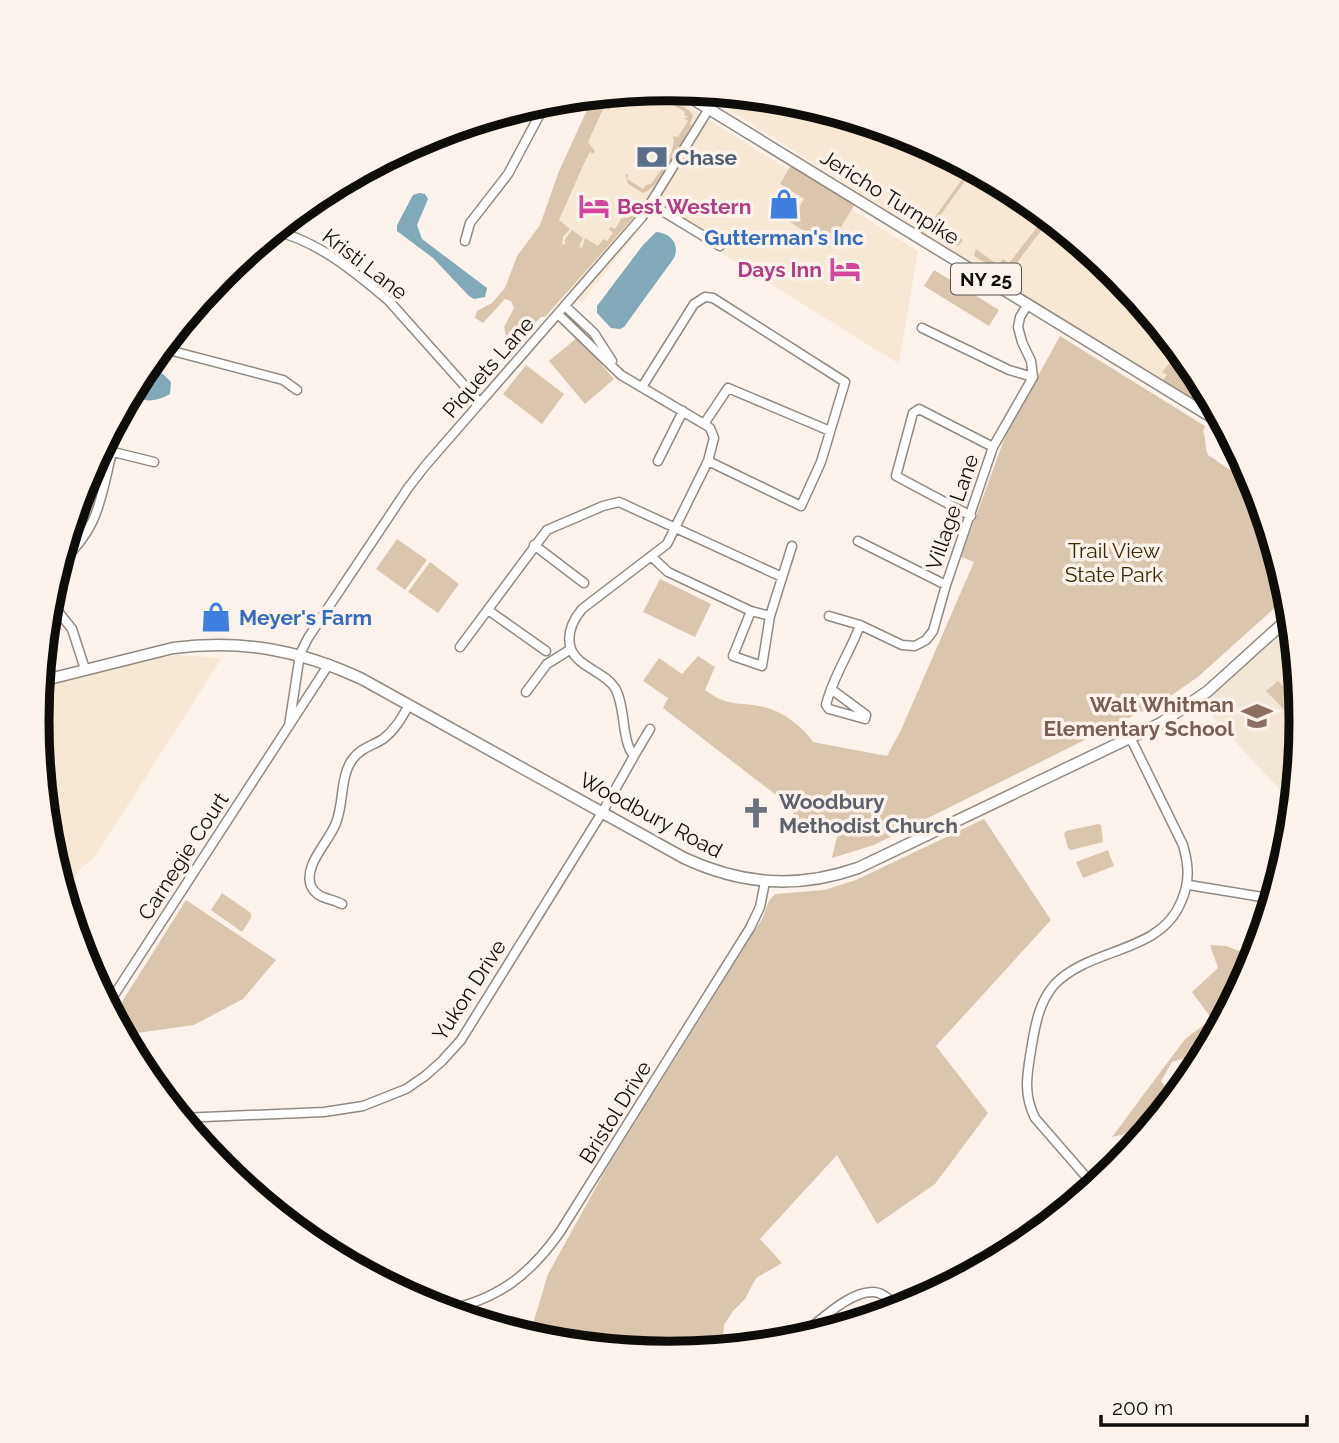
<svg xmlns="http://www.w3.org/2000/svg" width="1339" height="1443" font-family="Raleway,sans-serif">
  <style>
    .commercial { fill: #f7e8d5 }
    .built { fill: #f2e6d7 }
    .green { fill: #dac6af }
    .water { fill: #81a9b7 }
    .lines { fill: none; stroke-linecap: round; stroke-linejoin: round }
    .minor-casing { stroke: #908a82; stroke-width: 11 }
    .major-casing { stroke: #908a82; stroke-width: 13 }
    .minor { stroke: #fff; stroke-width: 8 }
    .major { stroke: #fff; stroke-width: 10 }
    .labels { text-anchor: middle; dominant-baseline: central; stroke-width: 7; stroke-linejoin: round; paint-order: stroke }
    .shield { fill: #fbf3eb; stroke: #56524e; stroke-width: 2 }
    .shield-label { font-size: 19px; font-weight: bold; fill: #0f0d0a }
    .service-label { font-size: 21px; font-weight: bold; fill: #4e5e75; stroke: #fbf3eb; text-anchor: start }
    .street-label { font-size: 21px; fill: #0f0d0a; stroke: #fbf3eb }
    .hotel-label { font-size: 21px; font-weight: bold; fill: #b23c85; stroke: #fbf3eb; text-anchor: start }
    .shop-label { font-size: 21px; font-weight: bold; fill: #366cbe; stroke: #fbf3eb }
    .park-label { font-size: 21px; fill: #3f2601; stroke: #fbf3eb }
    .education-label { font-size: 21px; font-weight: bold; fill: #785e54; stroke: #fbf3eb; text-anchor: end }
    .worship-label { font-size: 21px; font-weight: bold; fill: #5b616d; stroke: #fbf3eb; text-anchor: start }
    .rim { fill: none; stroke: #0f0d0a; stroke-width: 9 }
  </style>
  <rect width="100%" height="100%" fill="#fbf3eb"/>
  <path class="commercial" d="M662,90L918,251L899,364L654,211L581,303L536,253L606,95Z
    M726,94L793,101L912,137L1021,196L1117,274L1180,351L1163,371L1167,375L1162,381L1154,382L730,110L724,104Z
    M177,655L222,658L94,858L82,867L64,895L49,845L37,722L41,683L109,665Z"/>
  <path class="built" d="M1293,623L1302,722L1294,805L1201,705Z"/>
  <path class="green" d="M657,90L690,111L693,116L690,124L692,125C683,140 659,190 643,193L628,184L625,174L628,175L627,179L643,189L646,185L651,184C660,171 677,152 673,136L678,137L688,121L684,118L688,117L684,115L685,112L649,91Z
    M610,95L607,102L612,106L609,110L604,107L588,142L595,151L593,154L590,152L586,159L559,220L570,229L563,237L562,245L565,244V239L572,230L583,238L579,247L582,248L585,238L598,246L603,239L607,241L613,233L609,229L611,227L615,229L631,203L628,199L637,208L634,217L545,317H541L517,341L507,339L504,327L514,308L511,301L505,299L483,323L475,318L477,311L492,303L505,288L517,256L540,225L559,171L593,97Z
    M794,160L858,199L829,247L790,222L804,199L780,184Z
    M970,168L973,170L939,217L944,221L941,226L963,240L958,246L922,224L927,217L933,220Z
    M1046,216L1048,217L1045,225L1007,276L974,256L976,249L998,265L1003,259L1009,263Z
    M934,270L999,310L989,326L924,286Z
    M1060,336L1205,426L1203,432C1207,440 1204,447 1208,455L1257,488L1289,595L1199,676L1165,700L874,845L832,858L838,832L812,823L801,824L797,820L789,805L663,708L668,698L643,681L659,658L682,674L698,656L715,667L705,690C730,708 737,701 764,707C784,712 802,726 813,742L887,756L901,730L974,562L961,557L1006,434Z
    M578,337L614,379L585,404L549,361Z
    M1180,351L1196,370L1223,422L1162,381L1167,375L1162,372Z
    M526,365L564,394L542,424L503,394Z
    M397,539L427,560L405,590L376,569Z
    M430,562L459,584L438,613L408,592Z
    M660,579L711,604L695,637L643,612Z
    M1278,681L1301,706L1302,728L1266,691Z
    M984,819L1051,920L936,1046L988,1113L935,1184L877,1224L837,1155L760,1239L782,1263L756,1278L745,1299L733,1311L724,1325L722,1349L669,1354L546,1342L529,1337L548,1274L605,1171L762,919L769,901L775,894L824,890L856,880Z
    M1098,824L1101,825L1103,842L1071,850L1068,848L1064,834L1066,831Z
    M1108,850L1114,866L1083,878L1076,862Z
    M222,893L251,913V918L242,932L211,910Z
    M186,900L276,960L243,999L194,1025L123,1035L113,1016Z
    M1210,945L1226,946L1256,957L1244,983L1237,990L1239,993L1200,1064L1188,1057L1172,1062L1161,1081L1173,1097L1152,1123L1147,1121L1125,1134L1112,1137L1185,1039L1212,1019L1192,992L1218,968Z"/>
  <path class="water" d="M419,193L425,194L428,199L417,225L422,239L487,288L485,297L474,299L469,296L433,258L397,231V225L413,195Z
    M656,232C671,233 680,244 674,258L624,327L620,329L611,328L597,313V306L643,245Z
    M145,368L163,374L171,382L170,394C156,402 144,403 130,394Z"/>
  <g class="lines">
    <g class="minor-casing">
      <path id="minor" d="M399,152L418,144L424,139
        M651,204L720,246
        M275,231C318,241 356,273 389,301L480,403
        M465,241L470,223L508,174L547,101
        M565,306L594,333L612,361
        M922,328L1009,370L1033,377
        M161,348L283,380L297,390
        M642,387L694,304L705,297L713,298L845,382L821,462L801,506L708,461
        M704,424L728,388L830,431
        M101,449L154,462
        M658,461L683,411
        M971,516L896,476L913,413L919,409L993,447
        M858,541L946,585
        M534,545L584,583
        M651,556L668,572L751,611L770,616
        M59,564C99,529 100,501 112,452
        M49,600L72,629L85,669
        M488,610L546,651
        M751,611L733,656L762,666L770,616L792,546
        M829,616L860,625L902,645L915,646L926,640L933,631L946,585L993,447L1033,377L1031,361L1022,342L1018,327L1020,317L1028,304
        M460,647L547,530L603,506L619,502L782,577
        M831,689L866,715L865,719L829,709L826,705C833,676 850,653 860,625
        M526,692L547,664L571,649
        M289,726L300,654L308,638L408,488L425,466L642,217L718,94
        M634,756L650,729
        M1189,885L1274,899
        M342,904C331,898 317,899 311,886C303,865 329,842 336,823C344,803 340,777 352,760C360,748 372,746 383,739C395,730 402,717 409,705
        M107,1006L329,664
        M181,1118L324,1112L363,1106L406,1089L425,1076L442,1061L461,1040L603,811L634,756C621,741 626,707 615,688C605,672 578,667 571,649C566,634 573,620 582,609L667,544L708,461L714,438L710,428L704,424L621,375L558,314
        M1095,1187L1035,1118C1023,1094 1027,1075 1031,1050C1035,1027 1038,1004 1054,985C1089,947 1160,954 1181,902C1190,882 1189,866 1183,845L1130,737
        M443,1311C497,1300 529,1276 560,1232L750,928L760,907L765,882
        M794,1342C813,1327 858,1280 883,1295C889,1298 895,1305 899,1310"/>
    </g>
    <g class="major-casing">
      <path id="major" d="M678,90L1226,426
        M41,681L173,648C241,639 300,650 362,679L684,858C742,885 798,889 858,868L1161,723L1208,691L1292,615"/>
    </g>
    <use href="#minor" class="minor"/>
    <use href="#major" class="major"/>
  </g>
  <defs>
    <g id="bank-bare" transform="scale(2.415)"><path d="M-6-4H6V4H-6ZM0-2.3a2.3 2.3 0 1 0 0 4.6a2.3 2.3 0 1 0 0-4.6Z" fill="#5c6f8a" stroke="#fbf3eb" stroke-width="2.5" paint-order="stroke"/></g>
    <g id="shop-bare" transform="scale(2.415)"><path d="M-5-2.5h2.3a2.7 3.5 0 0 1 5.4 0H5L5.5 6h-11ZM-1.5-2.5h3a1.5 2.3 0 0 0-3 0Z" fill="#3f7fe0" stroke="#fbf3eb" stroke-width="2.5" paint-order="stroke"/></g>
    <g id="hotel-bare" transform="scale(2.415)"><path d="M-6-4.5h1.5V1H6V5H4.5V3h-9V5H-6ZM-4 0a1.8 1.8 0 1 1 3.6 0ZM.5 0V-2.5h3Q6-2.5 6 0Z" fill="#d1479c" stroke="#fbf3eb" stroke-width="2.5" paint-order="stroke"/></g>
    <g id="school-bare" transform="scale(2.415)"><path d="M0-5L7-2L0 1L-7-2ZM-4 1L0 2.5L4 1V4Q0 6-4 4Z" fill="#8d6e63" stroke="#fbf3eb" stroke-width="2.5" paint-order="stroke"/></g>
    <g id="church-bare" transform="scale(2.415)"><path d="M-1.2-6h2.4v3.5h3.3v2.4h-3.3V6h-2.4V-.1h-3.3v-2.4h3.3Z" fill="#6b7280" stroke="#fbf3eb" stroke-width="2.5" paint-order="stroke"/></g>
  </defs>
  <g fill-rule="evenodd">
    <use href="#bank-bare" x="652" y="157"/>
    <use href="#shop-bare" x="784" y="204"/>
    <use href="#hotel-bare" x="594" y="206"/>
    <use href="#hotel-bare" x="845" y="269"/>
    <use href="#shop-bare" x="216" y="617"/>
    <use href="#school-bare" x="1257" y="716"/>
    <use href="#church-bare" x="756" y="813"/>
  </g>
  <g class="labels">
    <rect class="shield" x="951" y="263.5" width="70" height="31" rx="5"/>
    <g class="shield-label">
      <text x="986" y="279">NY 25</text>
    </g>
    <g class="service-label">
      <text x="675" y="157">Chase</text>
    </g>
    <g class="street-label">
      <text transform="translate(890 197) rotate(32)">Jericho Turnpike</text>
      <text transform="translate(365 264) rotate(38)">Kristi Lane</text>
      <text transform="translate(488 367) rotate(-49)">Piquets Lane</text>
      <text transform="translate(952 512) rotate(-71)">Village Lane</text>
      <text transform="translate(651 815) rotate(28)">Woodbury Road</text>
      <text transform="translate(183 856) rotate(-57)">Carnegie Court</text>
      <text transform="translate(469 990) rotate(-57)">Yukon Drive</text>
      <text transform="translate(615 1112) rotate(-58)">Bristol Drive</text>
    </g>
    <g class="hotel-label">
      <text x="617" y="206">Best Western</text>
      <text x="822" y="269" text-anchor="end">Days Inn</text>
    </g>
    <g class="shop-label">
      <text x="784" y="237">Gutterman's Inc</text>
      <text x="239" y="617" text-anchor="start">Meyer's Farm</text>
    </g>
    <g class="park-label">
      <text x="1114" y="550">Trail View<tspan x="1114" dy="24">State Park</tspan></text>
    </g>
    <g class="education-label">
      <text x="1234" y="704">Walt Whitman<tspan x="1234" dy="24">Elementary School</tspan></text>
    </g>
    <g class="worship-label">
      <text x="779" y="801">Woodbury<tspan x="779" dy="24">Methodist Church</tspan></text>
    </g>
  </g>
  <path d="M0 0H1339V1443H0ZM49 721a620 620 0 1 1 1240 0a620 620 0 1 1-1240 0Z" fill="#fbf3eb" fill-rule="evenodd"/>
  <path class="rim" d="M49 721a620 620 0 1 1 1240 0a620 620 0 1 1-1240 0Z"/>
  <path d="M1101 1415v10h206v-10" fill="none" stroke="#0f0d0a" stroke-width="3.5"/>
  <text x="1112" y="1415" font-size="21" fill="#0f0d0a" stroke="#fbf3eb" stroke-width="5" paint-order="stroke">200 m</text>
</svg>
